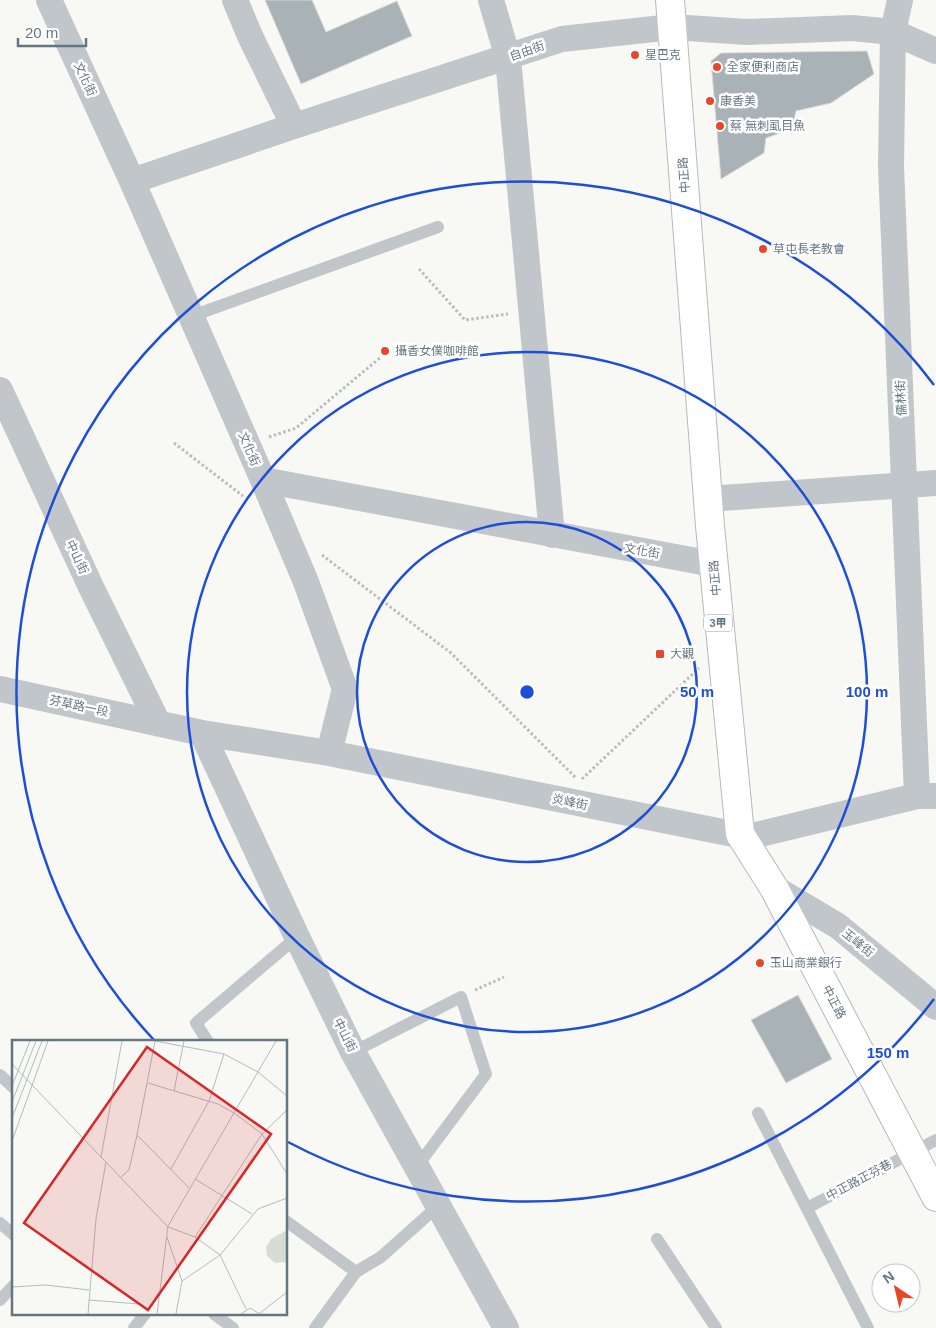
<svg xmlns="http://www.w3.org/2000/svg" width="936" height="1328" font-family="Helvetica,'Noto Sans TC',sans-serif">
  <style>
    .building { fill: #a8b2b7; stroke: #dadad8 }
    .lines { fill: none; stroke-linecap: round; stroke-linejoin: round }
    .primary-casing { stroke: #b5babe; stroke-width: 30 }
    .path { stroke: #b9bdc0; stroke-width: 3; stroke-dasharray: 2.5 2.5; stroke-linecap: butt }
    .service { stroke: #c1c6ca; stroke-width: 12 }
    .minor { stroke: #c1c6ca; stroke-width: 26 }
    .primary { stroke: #fff; stroke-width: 28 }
    .ring { fill: none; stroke: #1d4ed8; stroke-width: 2.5 }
    .poi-dot { fill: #e64728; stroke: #fff; stroke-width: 2 }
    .labels { text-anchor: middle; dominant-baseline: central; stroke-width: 5; stroke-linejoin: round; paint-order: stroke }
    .shield { fill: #fff; stroke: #929fa7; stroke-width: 1 }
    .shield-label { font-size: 11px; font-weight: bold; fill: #637681 }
    .street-label { font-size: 12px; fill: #637681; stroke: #fff }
    .poi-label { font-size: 12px; fill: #637681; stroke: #fff; text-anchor: start }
    .inset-road { fill: none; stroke: #b3bcc0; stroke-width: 1 }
    .view { fill: #d62828; fill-opacity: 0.15; stroke: #d62828; stroke-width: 2.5 }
    .inset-edge { fill: none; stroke: #637681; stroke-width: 2.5 }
    .centre { fill: #1d4ed8; stroke: #fff; stroke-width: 2.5 }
    .ring-label { font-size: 15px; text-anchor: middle; font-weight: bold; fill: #1d4ed8; stroke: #fff; stroke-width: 5; stroke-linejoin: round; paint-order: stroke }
  </style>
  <rect width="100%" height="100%" fill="#f8f8f5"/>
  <path class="building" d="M265,0H312L326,32L397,1L412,36L301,84Z
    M867,51L874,74L831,103L796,111L792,129L766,138L764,153L721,179L711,61L721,53Z
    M798,995L832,1059L786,1083L751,1020Z"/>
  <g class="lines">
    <g class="primary-casing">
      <path id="primary" d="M670,0L710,526L740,834L774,888L936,1197"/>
    </g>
    <path class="path" d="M419,269L465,320L508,314
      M269,437L296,428L381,357
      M174,443L243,496
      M322,555L451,653L576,778
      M582,779L699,668
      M475,990L504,977"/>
    <path class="service" d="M192,316L438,227
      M208,1042L196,1023L297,937
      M353,1052L461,997L486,1074L416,1168
      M0,1075L14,1088
      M758,1113L868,1328
      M807,1208L936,1140
      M286,1221L356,1272
      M0,1223L14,1235
      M657,1239L716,1328
      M0,1300L14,1285
      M214,1314L233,1328
      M134,1328L145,1314
      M315,1328L356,1272L381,1257L438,1206"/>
    <path class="minor" d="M49,0L132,181L263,480L713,564
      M235,0L250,36L294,126
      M491,0L508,58L552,535
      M900,0L893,32L891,167L917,796
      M132,181L294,126L562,39L672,27L747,32L852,28L893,32L936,51
      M0,390L91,587L158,723
      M263,480L306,582L345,689L329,753
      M708,499L936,483
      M0,689L202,733L329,753L748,837L917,796H936
      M202,733L297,937L353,1052L506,1328
      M774,888L838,926L936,1007"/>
    <use href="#primary" class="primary"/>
  </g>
  <g class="ring">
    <circle cx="527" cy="692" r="170"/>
    <circle cx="527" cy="692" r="340"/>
    <path d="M934 999A510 510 0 0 1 288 1142M154 1040A510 510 0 1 1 934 385"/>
  </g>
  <g class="poi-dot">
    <circle cx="635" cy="55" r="5"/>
    <circle cx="717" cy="67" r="5"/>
    <circle cx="710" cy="101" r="5"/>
    <circle cx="720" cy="126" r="5"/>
    <circle cx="763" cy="249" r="5"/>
    <circle cx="385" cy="351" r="5"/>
    <rect x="655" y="649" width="10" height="10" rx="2.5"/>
    <circle cx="760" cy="963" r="5"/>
  </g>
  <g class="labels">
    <rect class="shield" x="704" y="614.5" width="28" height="17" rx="4"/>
    <g class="shield-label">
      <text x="718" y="623">3甲</text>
    </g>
    <g class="street-label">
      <text transform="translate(527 51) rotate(-19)">自由街</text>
      <text transform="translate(85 79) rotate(65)">文化街</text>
      <text transform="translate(684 175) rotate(-94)">中正路</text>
      <text transform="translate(901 398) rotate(-93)">儒林街</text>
      <text transform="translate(249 449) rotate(67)">文化街</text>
      <text transform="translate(642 551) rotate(10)">文化街</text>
      <text transform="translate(77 557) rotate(65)">中山街</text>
      <text transform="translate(715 578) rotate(-95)">中正路</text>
      <text transform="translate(79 706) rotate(12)">芬草路一段</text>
      <text transform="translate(570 802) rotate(12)">炎峰街</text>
      <text transform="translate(858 943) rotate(39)">玉峰街</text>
      <text transform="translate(834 1002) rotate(62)">中正路</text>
      <text transform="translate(345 1035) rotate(63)">中山街</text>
      <text transform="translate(859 1180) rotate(-28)">中正路正芬巷</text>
    </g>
    <g class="poi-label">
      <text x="645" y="55">星巴克</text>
      <text x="727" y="67">全家便利商店</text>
      <text x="720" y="101">康香美</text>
      <text x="730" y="126">蔡 無刺虱目魚</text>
      <text x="773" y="249">草屯長老教會</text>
      <text x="395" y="351">攝香女僕咖啡館</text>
      <text x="670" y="654">大觀</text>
      <text x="770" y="963">玉山商業銀行</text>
    </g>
  </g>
  <g transform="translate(12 1040)">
    <rect width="275" height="275" fill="#f8f8f5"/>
    <path d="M275,190V222L263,223L255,216L254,207L259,199Z" fill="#d8ddd4"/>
    <path class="inset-road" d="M0,24L156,187L183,197L208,215L234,269M136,43L206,64L222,73L250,94L275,134M0,46L18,1M162,51L172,1M0,62L24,1M0,78L30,1M0,101L36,1M89,117L110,1M159,129L197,61L212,14M109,137L117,130L125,95M183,139L240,174M177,148L125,95L143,1L212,14L246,32L275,56M155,197L170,241L164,274M183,197L250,94L275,70M170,241L208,215L246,169L275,158M0,247L34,245L77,250M77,260L127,264M248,273L275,252M76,274L84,179L94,122M145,274L156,186L264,1M229,274L238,268L248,274"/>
    <path class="view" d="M135,7L259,94L136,270L12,183Z"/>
    <rect width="275" height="275" class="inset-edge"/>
  </g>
  <circle cx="527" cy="692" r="8" class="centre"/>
  <g class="ring-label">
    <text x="697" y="697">50 m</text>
    <text x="867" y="697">100 m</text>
    <text x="888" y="1058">150 m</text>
  </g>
  <g transform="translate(896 1288) rotate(325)"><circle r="24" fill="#ffffff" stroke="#c1c8cd"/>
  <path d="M0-4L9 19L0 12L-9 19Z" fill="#e64728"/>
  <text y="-8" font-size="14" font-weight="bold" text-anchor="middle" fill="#637681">N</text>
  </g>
  <path d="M18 38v8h68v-8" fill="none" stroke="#637681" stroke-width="2.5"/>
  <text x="25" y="38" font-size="15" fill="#637681" stroke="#ffffff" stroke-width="4" paint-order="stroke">20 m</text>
</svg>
